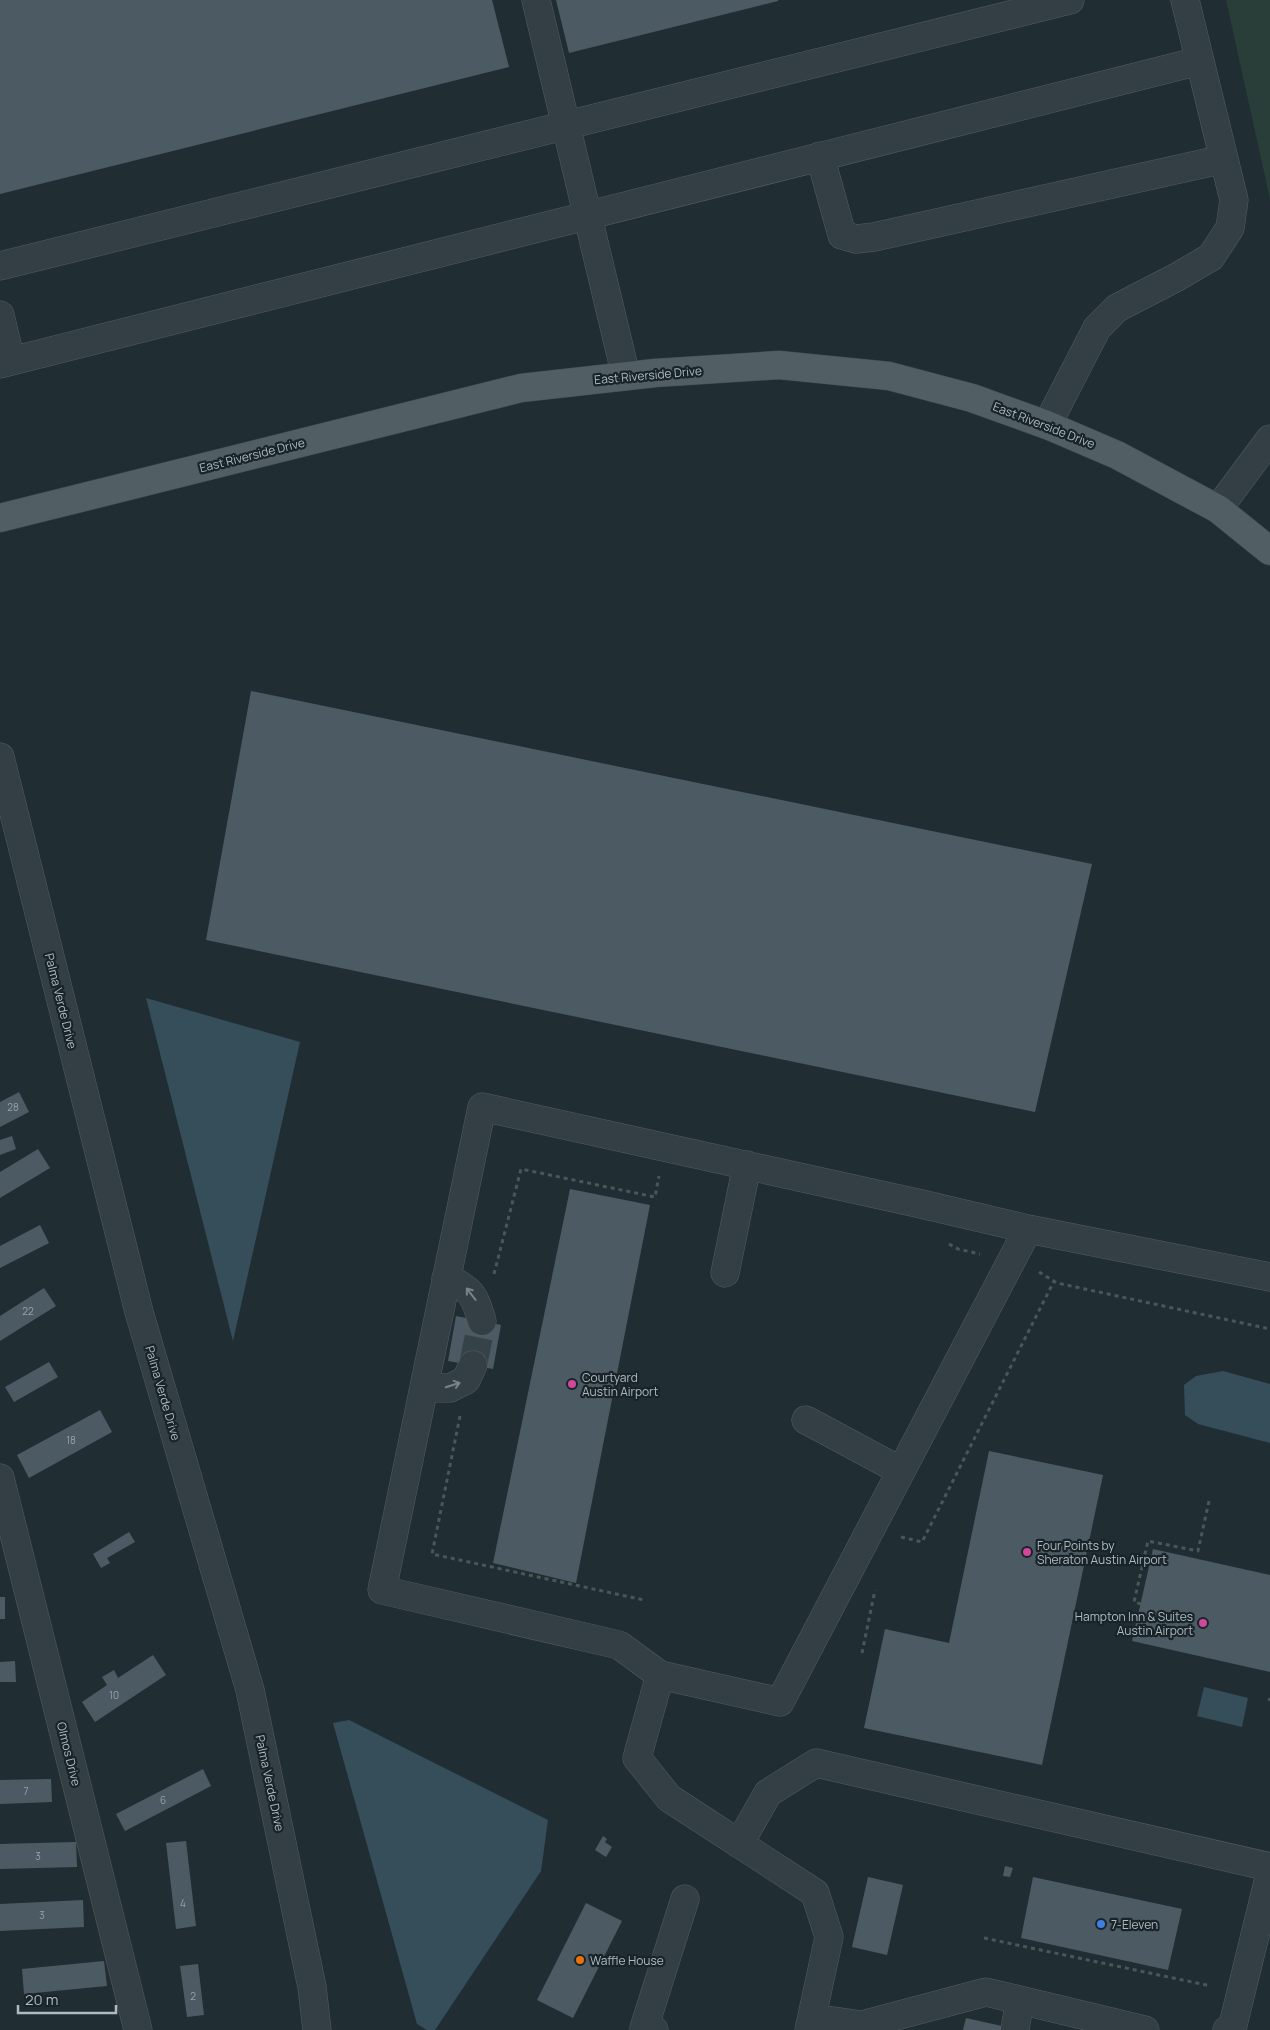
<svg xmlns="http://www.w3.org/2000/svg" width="1270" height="2030" font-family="Manrope,sans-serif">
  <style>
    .green { fill: #293e38 }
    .water { fill: #354e5a }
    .building { fill: #4c5b63 }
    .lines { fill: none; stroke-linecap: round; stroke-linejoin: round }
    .minor-tunnel { stroke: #354349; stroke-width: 28; stroke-dasharray: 28 14; stroke-linecap: butt }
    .minor-casing { stroke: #515d63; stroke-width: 29 }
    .major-casing { stroke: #404b51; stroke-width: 29 }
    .path { stroke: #465957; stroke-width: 3; stroke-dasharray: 4 4; stroke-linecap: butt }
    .minor { stroke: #343f45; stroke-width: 28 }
    .major { stroke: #515f65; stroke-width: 28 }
    .oneway { stroke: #77838a }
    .hotel-dot { fill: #d1479c; stroke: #192429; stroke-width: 2 }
    .shop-dot { fill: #3f7fe0; stroke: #192429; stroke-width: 2 }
    .food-dot { fill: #e8710a; stroke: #192429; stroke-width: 2 }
    .labels { text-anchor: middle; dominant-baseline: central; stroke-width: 4.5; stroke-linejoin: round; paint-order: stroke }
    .number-label { font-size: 10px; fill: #96a2aa }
    .street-label { font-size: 12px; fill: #aebac2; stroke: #192429 }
    .poi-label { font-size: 12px; fill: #aebac2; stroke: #192429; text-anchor: start }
  </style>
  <rect width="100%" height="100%" fill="#202e34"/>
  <path class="green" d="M1226,0H1270V199Z"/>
  <path class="water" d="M146,998L300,1042L233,1341Z
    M1223,1371L1270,1384V1443L1198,1424L1185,1415L1184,1385L1196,1376Z
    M1204,1687L1248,1698L1242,1727L1197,1716Z
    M349,1720L548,1820L541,1871L435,2030H427L417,2024L333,1723Z"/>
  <path class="building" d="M0,0H492L509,67L0,194Z
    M556,0H778V1L569,53Z
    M251,691L1092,864L1035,1112L206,940Z
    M19,1092L29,1112L0,1127V1102Z
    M12,1136L16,1149L0,1155V1140Z
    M38,1149L50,1168L0,1198V1172Z
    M570,1189L650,1205L576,1583L493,1563Z
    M40,1225L49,1243L0,1268V1246Z
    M44,1288L56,1306L0,1341V1316Z
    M456,1316L501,1325L493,1369L448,1361Z
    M49,1362L58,1377L14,1402L5,1387Z
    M100,1410L112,1432L29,1478L17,1455Z
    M989,1451L1103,1475L1042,1765L864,1728L885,1629L949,1643Z
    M129,1532L135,1542L107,1558L110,1563L101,1568L93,1554Z
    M1153,1549L1270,1575V1672L1132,1641Z
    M0,1597H5V1619H0Z
    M153,1655L166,1675L95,1722L82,1702L107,1685L102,1677L114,1670L118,1678Z
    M15,1661L16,1682H0V1662Z
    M203,1769L211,1786L125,1831L116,1814Z
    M51,1779L52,1802L0,1804V1780Z
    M603,1836L607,1839L605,1842L612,1847L606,1857L595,1850Z
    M186,1841L196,1926L176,1929L166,1843Z
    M76,1842L77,1867L0,1869V1844Z
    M1005,1866L1013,1868L1010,1877L1003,1876Z
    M868,1877L903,1885L887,1955L852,1947Z
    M1033,1877L1182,1909L1168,1970L1021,1938Z
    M83,1900L84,1927L0,1931V1904Z
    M586,1903L622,1921L573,2018L537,2000Z
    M104,1961L107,1986L24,1994L22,1969Z
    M198,1964L204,2015L187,2017L180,1966Z
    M966,2018L1015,2029V2030H963Z"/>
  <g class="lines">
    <path class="minor-tunnel" d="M473,1365L482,1321"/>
    <g class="minor-casing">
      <path id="minor" d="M536,0L626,376
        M820,156L842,235L856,239L874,237L1224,159
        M0,266L1070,0
        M0,315L11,361
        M0,364L1199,61
        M1047,425L1097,328L1117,308L1177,277L1211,257L1230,228L1234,200L1185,0
        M1218,509L1270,439
        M0,757L139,1312L250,1690L312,1987L317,2030
        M725,1273L747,1165
        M446,1278C472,1290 474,1294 482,1321
        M424,1388H450L466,1380L473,1365
        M806,1420L901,1471
        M0,1478L138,2030
        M660,1675L619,1645L382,1590L482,1107L917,1203L1028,1229L1270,1277
        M739,1844L768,1793L816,1763L1270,1867
        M812,2018L862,2025L986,1992L1145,2030
        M1015,2029L1020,2000
        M654,2030L644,2028L685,1899
        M809,2030L829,1937L815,1893L669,1798L637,1758L660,1675L780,1702L1028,1229
        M1227,2030L1232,2029L1270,1874"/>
    </g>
    <g class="major-casing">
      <path id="major" d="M0,518L521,388L655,373L779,365L889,376L972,398L1047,425L1117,455L1218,509L1270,551"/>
    </g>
    <path class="path" d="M949,1244L958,1249L980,1254
      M1039,1272L1057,1283L1270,1329
      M494,1274L521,1169L655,1197L659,1176
      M460,1416L432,1554L644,1600
      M901,1537L922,1542L1054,1281
      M1141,1604L1134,1602L1148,1541L1198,1551L1209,1501
      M862,1653L875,1590
      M1268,1699L1270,1700
      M984,1938L1211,1986"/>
    <use href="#minor" class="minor"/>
    <use href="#major" class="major"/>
  </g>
  <defs><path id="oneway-shaft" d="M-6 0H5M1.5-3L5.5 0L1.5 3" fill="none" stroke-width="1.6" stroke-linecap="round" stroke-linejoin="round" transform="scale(1.25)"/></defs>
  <g class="oneway">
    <use href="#oneway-shaft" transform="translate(471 1294) rotate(-128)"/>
    <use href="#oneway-shaft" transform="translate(453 1385) rotate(-18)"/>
  </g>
  <g class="hotel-dot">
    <circle cx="572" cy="1384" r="5"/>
    <circle cx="1027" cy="1552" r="5"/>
    <circle cx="1203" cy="1623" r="5"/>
  </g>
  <circle class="shop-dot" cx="1101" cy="1924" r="5"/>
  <circle class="food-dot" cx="580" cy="1960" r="5"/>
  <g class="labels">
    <g class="number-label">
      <text x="13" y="1107">28</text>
      <text x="28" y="1311">22</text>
      <text x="71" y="1440">18</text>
      <text x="114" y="1695">10</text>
      <text x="26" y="1791">7</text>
      <text x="163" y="1800">6</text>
      <text x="38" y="1856">3</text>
      <text x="183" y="1903">4</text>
      <text x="42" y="1915">3</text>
      <text x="193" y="1996">2</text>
    </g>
    <g class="street-label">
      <text transform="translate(648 375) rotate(-5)">East Riverside Drive</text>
      <text transform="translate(1044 425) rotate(21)">East Riverside Drive</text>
      <text transform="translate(252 455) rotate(-14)">East Riverside Drive</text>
      <text transform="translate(61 1001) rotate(76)">Palma Verde Drive</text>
      <text transform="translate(163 1393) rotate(74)">Palma Verde Drive</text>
      <text transform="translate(69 1754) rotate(76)">Olmos Drive</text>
      <text transform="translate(270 1783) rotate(78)">Palma Verde Drive</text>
    </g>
    <g class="poi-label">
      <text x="582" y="1377">Courtyard<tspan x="582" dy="14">Austin Airport</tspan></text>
      <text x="1037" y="1545">Four Points by<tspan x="1037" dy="14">Sheraton Austin Airport</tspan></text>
      <text x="1193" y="1616" text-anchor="end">Hampton Inn &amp; Suites<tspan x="1193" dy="14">Austin Airport</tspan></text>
      <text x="1111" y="1924">7-Eleven</text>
      <text x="590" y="1960">Waffle House</text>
    </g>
  </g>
  <path d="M18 2005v8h98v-8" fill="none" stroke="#aebac2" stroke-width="2.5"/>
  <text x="25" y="2005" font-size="15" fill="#aebac2" stroke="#192429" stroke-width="4" paint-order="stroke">20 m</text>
</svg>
